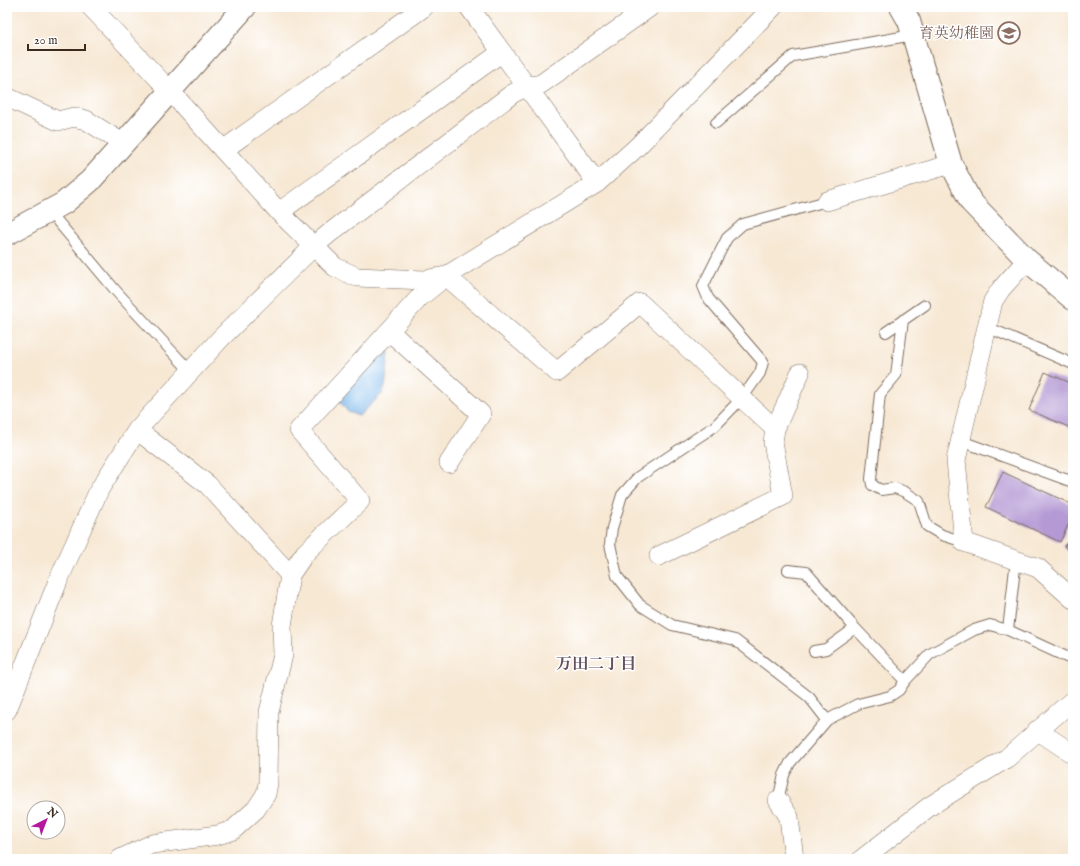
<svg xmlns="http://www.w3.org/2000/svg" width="1080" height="866" font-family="'IM FELL English','Noto Serif JP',serif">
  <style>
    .water { fill: #76b4e9; stroke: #586f84 }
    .building { fill: #b499d4 }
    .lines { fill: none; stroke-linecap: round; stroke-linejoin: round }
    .service-casing { stroke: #7d6c5e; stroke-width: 12 }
    .minor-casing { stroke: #7d6c5e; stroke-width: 20 }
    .tertiary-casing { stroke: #7d6c5e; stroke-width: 24 }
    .service { stroke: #fff; stroke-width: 10 }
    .minor { stroke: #fff; stroke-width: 19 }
    .tertiary { stroke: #fff; stroke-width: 22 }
    .labels { text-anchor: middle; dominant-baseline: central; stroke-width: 3; stroke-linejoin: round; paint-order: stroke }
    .education-label { font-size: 15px; fill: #785e54; stroke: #fff; text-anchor: end }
    .neighbourhood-label { font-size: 16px; font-weight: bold; fill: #65515e; stroke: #fff }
  </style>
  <rect width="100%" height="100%" fill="#fff"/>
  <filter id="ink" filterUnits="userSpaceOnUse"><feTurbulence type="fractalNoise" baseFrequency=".025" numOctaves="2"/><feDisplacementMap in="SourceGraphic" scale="8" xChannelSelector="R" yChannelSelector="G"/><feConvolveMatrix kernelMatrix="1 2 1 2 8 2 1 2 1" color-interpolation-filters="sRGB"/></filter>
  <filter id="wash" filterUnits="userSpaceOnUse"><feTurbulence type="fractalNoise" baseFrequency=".012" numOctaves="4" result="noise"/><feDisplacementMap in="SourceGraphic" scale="16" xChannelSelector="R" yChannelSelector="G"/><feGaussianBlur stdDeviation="0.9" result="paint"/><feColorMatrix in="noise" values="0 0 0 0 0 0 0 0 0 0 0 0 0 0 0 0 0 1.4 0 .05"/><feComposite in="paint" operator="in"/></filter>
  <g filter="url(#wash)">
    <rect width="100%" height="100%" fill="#f7e8d4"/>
    <path class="water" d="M384,349H388L389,354L385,387L382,394L359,416L348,412L339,400L341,395Z"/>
    <g id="blocks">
      <path class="building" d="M1045,372L1073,384V429L1029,410Z
        M1003,472L1073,505V528L1068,525L1060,542L986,507Z
        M1073,536V555L1064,546Z"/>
    </g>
  </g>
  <g filter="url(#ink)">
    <use href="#blocks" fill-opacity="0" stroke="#7d6c5e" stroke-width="1"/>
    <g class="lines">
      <g class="service-casing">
        <path id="service" d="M716,123L793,56L913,35
          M827,201L743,224L727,238L703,286L708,298L763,362L760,373L743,397L715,426L638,477L622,495L612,528L610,544L617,576L640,605L672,625L735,640L809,697L827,720
          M49,211L116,291L190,371
          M903,320L896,375L880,394L871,479L872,485L881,490L895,488L905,492L919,501L927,526L942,535L964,542
          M987,327L1073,364
          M886,332L925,305
          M961,441L1073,482
          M788,570L806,572L855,628L905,681L930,654L974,630L990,625L1008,630L1073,660
          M1008,630L1016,559
          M814,651L826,649L855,628
          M778,800L784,775L790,763L827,720L858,704L890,696L899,690L905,681"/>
      </g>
      <g class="minor-casing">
        <path id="minor" d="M91,7L171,92L279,212L335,267L357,277L424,280L446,276L597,183L637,147L773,7
          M469,7L597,183
          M7,97L58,121L74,117L86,120L124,144
          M223,150L424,7
          M827,201L951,164
          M279,212L502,52
          M1027,260L1001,289L993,301L956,460L964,542L1038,568L1073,599
          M389,331L481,414L449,463
          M775,429L800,373
          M137,430L208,485L290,575
          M7,710L58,581L99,490L137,430L221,338L313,247L331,232L512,94L525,87L541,84L650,7
          M1037,730L1073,754
          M778,800L789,817L794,859
          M120,859L152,844L218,835L233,830L256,809L266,794L268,783L269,712L283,655L282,626L290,575L305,553L360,501L299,430L420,297L446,276L557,372L640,303L775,429L773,442L783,496L659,556
          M862,859L930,806L1007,758L1073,700"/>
      </g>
      <g class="tertiary-casing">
        <path id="tertiary" d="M901,7L909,21L951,164L971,202L1027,260L1073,299
          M7,234L64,203L90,181L245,7"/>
      </g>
      <use href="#service" class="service"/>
      <use href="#minor" class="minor"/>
      <use href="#tertiary" class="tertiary"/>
    </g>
  </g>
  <defs>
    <g id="school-ring" transform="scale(1.15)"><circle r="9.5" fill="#fff" stroke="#8d6e63" stroke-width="1.5"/><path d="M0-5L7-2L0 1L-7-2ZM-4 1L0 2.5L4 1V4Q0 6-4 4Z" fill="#8d6e63"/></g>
  </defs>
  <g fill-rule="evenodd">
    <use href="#school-ring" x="1009" y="33"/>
  </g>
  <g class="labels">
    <g class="education-label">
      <text x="994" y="33">育英幼稚園</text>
    </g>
    <g class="neighbourhood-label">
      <text x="596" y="665">万田二丁目</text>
    </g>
  </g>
  <rect width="1080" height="866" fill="none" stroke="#fff" stroke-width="24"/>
  <g transform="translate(46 820) rotate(42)"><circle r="19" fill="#ffffff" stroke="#b1aaa5"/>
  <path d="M0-3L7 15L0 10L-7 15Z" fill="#b5179e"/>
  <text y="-6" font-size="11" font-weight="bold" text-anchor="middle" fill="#3b2a1e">N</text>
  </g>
  <path d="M28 44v6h57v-6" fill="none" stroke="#3b2a1e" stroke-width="2"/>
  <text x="34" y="44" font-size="12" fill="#3b2a1e" stroke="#ffffff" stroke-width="3" paint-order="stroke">20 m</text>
</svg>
